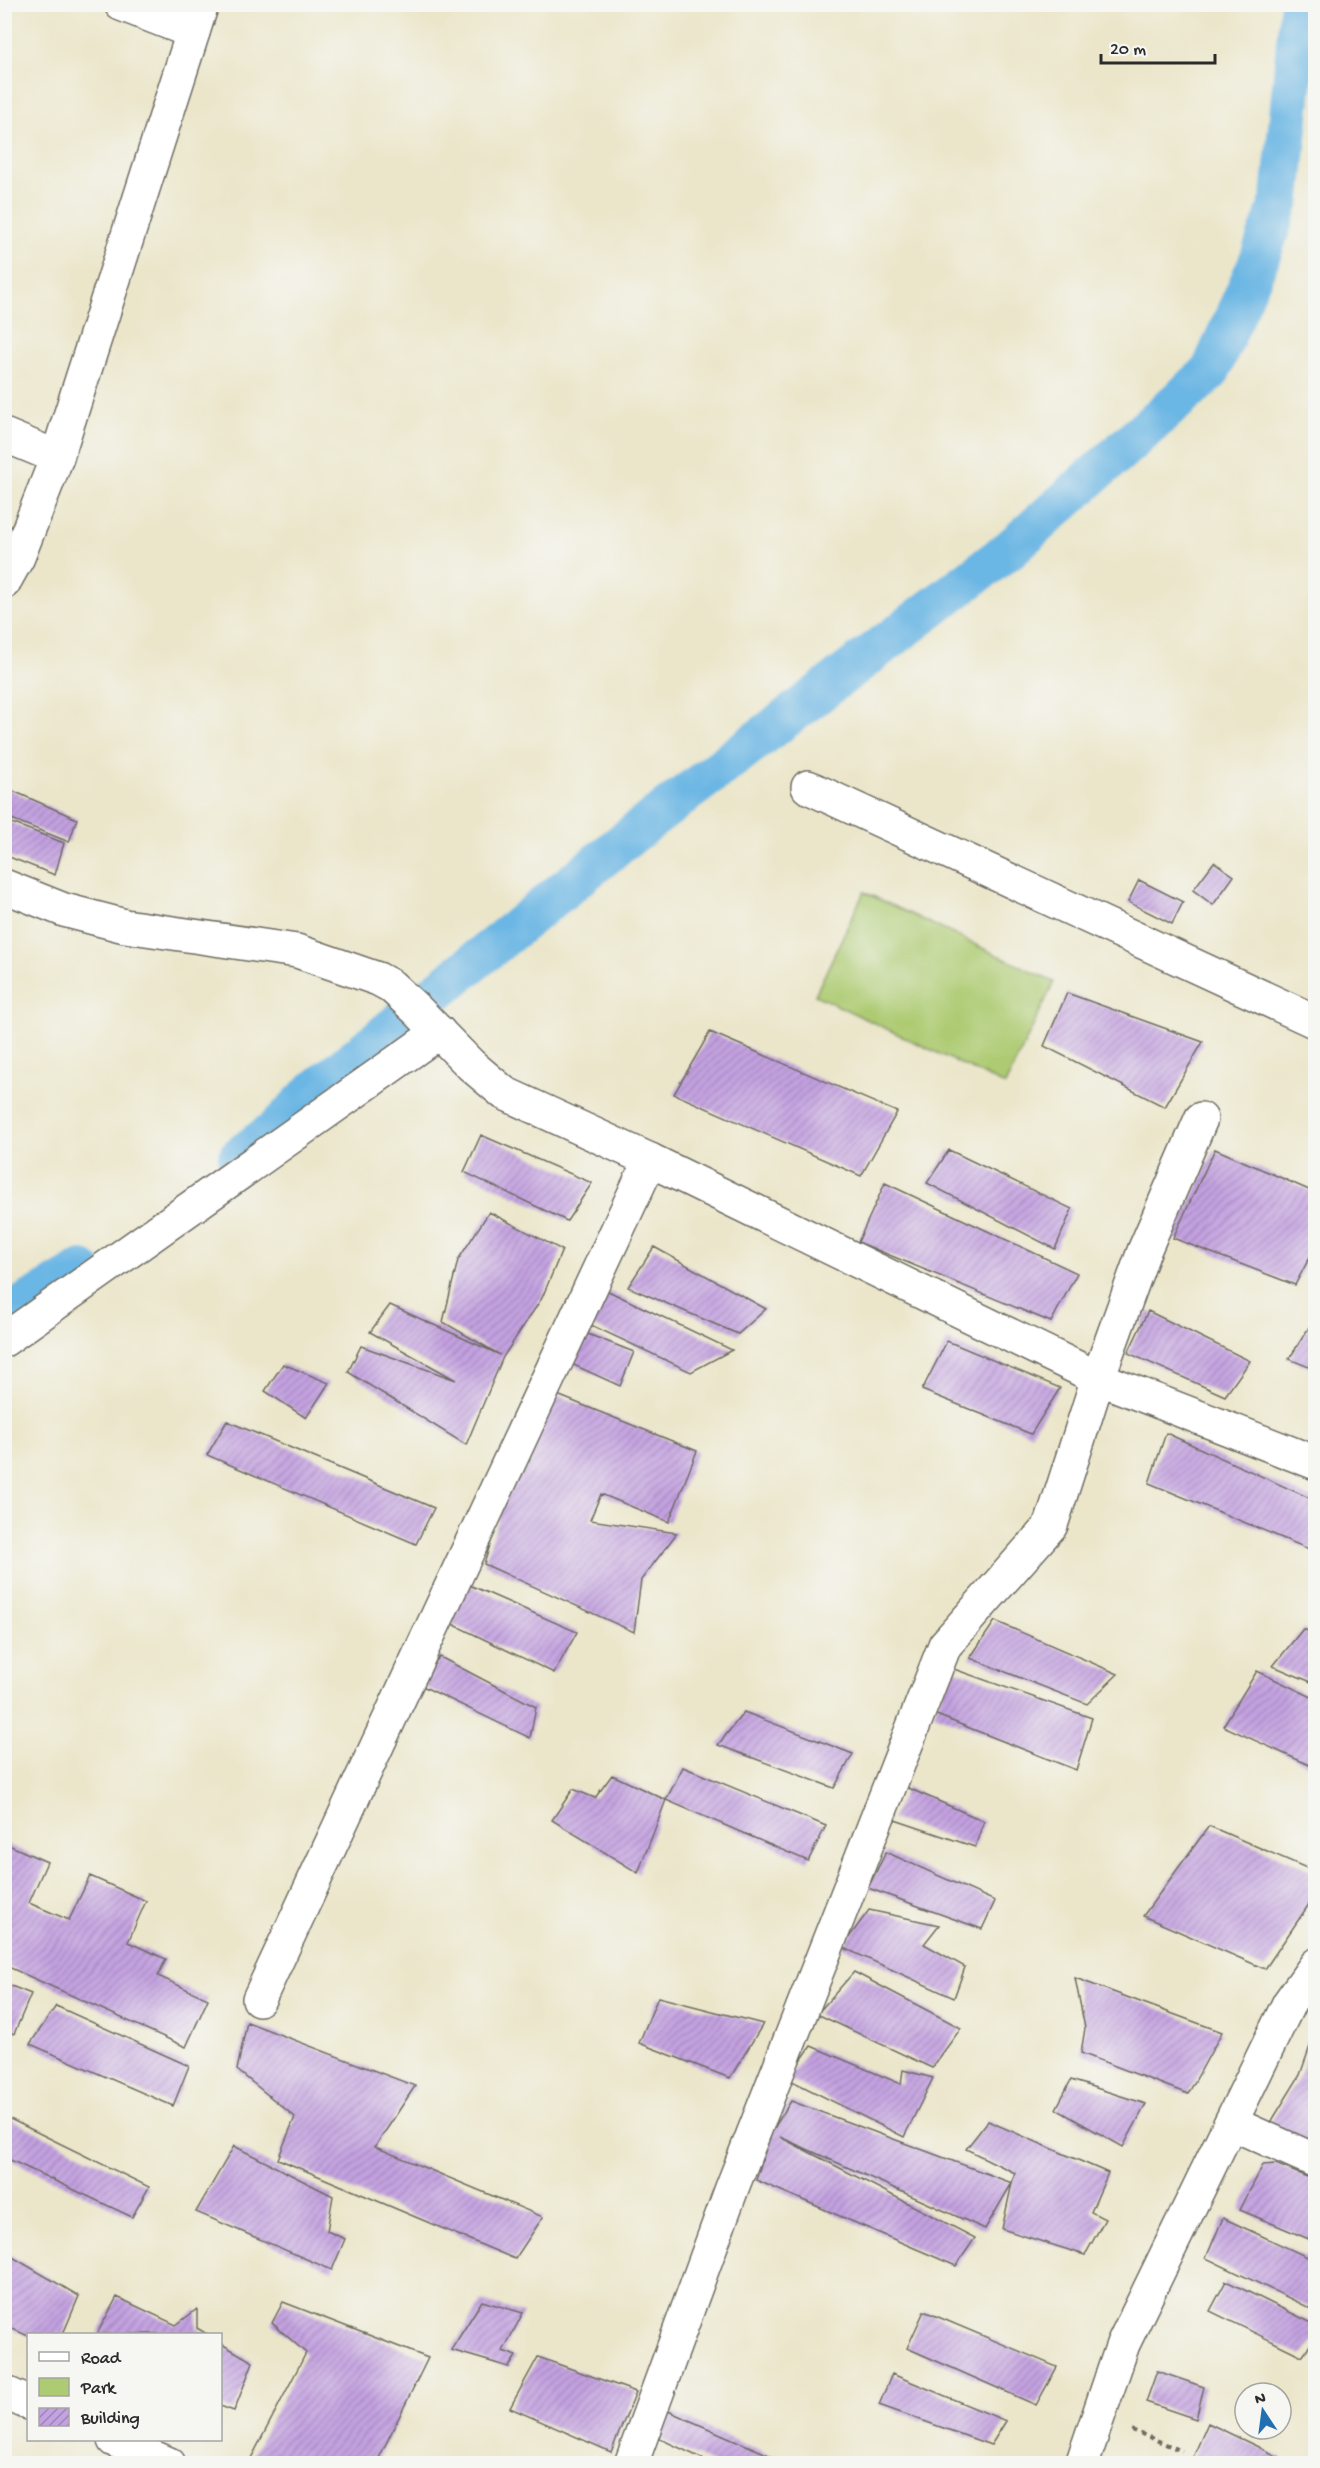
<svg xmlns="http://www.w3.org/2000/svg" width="1320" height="2468" font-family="'Gochi Hand',sans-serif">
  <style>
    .green { fill: #adcb72; stroke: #6c7b4e; stroke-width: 1.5 }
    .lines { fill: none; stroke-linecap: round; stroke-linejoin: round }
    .canal { stroke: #6ab6e4; stroke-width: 40 }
    .building { fill: url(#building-hatch) }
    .street-casing { stroke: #6e6c63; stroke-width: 36 }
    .secondary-casing { stroke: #6e6c63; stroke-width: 36 }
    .path { stroke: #6e6c63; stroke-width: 4; stroke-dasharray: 4.5 4.5; stroke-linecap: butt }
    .street { stroke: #fff; stroke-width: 33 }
    .secondary { stroke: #fff; stroke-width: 33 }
  </style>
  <defs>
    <pattern id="building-hatch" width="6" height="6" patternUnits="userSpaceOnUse" patternTransform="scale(1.5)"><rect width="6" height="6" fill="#c4a2e1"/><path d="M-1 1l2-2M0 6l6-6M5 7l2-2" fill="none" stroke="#9f84b7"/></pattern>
  </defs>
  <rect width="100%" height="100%" fill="#f6f6f2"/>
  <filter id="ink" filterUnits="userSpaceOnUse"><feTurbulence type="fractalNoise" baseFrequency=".0167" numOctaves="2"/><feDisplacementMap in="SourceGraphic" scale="12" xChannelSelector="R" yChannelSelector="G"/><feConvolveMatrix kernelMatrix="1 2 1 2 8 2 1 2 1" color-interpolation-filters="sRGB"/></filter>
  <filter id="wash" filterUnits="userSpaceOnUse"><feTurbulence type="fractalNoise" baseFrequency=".008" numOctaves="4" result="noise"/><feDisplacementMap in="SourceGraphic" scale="24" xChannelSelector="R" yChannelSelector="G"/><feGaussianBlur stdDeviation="1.35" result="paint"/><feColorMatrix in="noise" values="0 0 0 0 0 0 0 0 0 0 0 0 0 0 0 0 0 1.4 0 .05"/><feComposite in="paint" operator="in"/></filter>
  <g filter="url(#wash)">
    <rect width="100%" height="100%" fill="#ebe6ca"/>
    <path class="green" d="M864,892L1054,982L1005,1085L815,995Z"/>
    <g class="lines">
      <path class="canal" d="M238,1157L277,1128L311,1093L634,833L1010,549L1210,372L1259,260L1281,198L1300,4
        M4,1316L82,1270"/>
    </g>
    <g id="blocks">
      <path class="building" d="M4,787L77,819L69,842L4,816Z
        M4,820L64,843L55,875L4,855Z
        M1214,862L1234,876L1213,905L1193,890Z
        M1139,880L1183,902L1172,924L1128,902Z
        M1067,993L1203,1042L1165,1107L1044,1046Z
        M710,1032L897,1112L861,1176L674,1094Z
        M481,1135L592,1183L567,1221L464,1172Z
        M1215,1149L1316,1193V1245L1295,1285L1173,1238Z
        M949,1150L1072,1209L1055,1249L927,1183Z
        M885,1183L1077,1273L1051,1322L858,1242Z
        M489,1212L562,1250L542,1298L503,1357L466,1445L348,1372L361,1346L456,1380L370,1332L390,1305L500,1355L443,1322L458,1260Z
        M654,1247L766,1309L738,1334L628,1287Z
        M604,1289L732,1350L691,1372L578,1319Z
        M1148,1311L1250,1361L1225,1396L1128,1353Z
        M1316,1316V1370L1289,1359Z
        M580,1331L634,1352L620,1386L565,1361Z
        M947,1341L1060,1388L1031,1434L922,1390Z
        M283,1364L329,1383L306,1418L265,1391Z
        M555,1394L697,1451L669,1522L601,1494L590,1520L677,1533L641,1580L634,1632L484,1564L509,1485Z
        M227,1421L434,1508L416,1544L207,1455Z
        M1166,1433L1316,1501V1552L1149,1483Z
        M467,1584L577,1632L554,1673L444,1620Z
        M995,1621L1118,1674L1087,1704L970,1658Z
        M1303,1629L1316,1634V1684L1273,1666Z
        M440,1657L536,1707L530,1738L414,1682Z
        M951,1668L1092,1718L1076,1770L934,1714Z
        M1257,1671L1316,1699V1768L1223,1726Z
        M744,1712L853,1754L834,1788L718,1745Z
        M683,1767L826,1826L808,1861L666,1800Z
        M612,1775L666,1800L638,1873L552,1820L573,1789L595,1798Z
        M906,1787L984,1821L975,1847L892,1819Z
        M1209,1826L1316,1872V1894L1265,1969L1143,1916Z
        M4,1843L47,1862L29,1903L69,1920L90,1876L146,1901L128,1942L166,1959L158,1976L208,1999L186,2047L4,1965Z
        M886,1852L995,1901L982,1929L868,1888Z
        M869,1910L939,1925L924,1944L965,1967L954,1998L842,1947Z
        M854,1972L961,2028L932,2068L817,2014Z
        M1075,1978L1222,2032L1188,2094L1081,2053L1085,2028Z
        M4,1983L31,1994L14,2034L4,2030Z
        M658,1997L763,2024L730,2078L639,2043Z
        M56,2006L189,2066L173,2106L30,2044Z
        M247,2022L415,2086L375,2147L543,2217L515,2259L278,2159L295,2117L237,2070Z
        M1316,2029V2153L1268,2127L1300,2075Z
        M811,2046L901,2084L903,2070L933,2078L904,2137L788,2079Z
        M1071,2080L1146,2104L1123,2147L1056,2109Z
        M791,2101L1012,2183L1015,2173L966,2149L988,2121L1108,2173L1091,2212L1105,2219L1085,2255L1002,2229L1012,2183L985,2229L780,2137L975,2238L956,2266L756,2180L771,2133Z
        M4,2116L149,2187L132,2217L4,2157Z
        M234,2146L333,2196L327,2231L345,2239L332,2270L196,2212Z
        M1276,2164L1316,2181V2242L1240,2210L1263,2165Z
        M1223,2218L1316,2261V2311L1206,2258Z
        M4,2252L79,2296L63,2334L28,2336L4,2325Z
        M1226,2281L1316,2325V2337L1302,2356L1210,2311Z
        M117,2297L176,2325L197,2309V2328L207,2334H97Z
        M482,2301L523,2313L503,2351L516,2356L509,2367L451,2350Z
        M283,2302L428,2358L376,2464H248L306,2353L272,2323Z
        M924,2311L1057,2367L1036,2405L907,2348Z
        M220,2343L253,2362L234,2411L220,2406Z
        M538,2357L636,2392L611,2452L510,2408Z
        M1157,2371L1204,2387L1196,2419L1146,2402Z
        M892,2374L1006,2421L991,2445L879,2405Z
        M659,2407L778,2459L774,2464H714L643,2431Z
        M1208,2423L1294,2464H1190Z"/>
    </g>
  </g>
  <g filter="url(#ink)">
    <use href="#blocks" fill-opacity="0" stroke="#6e6c63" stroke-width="1.5"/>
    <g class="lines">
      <g class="street-casing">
        <path id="street" d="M121,4L193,32
          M4,435L57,457
          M808,787L1316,1022
          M4,1340L439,1032
          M259,1999L650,1160
          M1231,2123L1316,2161
          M4,2392L28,2403
          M114,2440L169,2464
          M631,2464L732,2188L945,1645L1051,1525L1098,1378L1144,1251L1201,1119"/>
      </g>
      <g class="secondary-casing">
        <path id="secondary" d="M4,582L18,557L57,457L202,4
          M4,886L64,910L125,926L297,951L378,979L391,986L417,1010L471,1065L504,1093L650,1160L1098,1378L1316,1463
          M1082,2464L1123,2344L1289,2003L1316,1965"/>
      </g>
      <path class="path" d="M1132,2430L1182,2451"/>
      <use href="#street" class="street"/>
      <use href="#secondary" class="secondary"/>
    </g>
  </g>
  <rect width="1320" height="2468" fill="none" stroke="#f6f6f2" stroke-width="24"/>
  <rect x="27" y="2333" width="195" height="108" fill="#f6f6f2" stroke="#a5a5a2" stroke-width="1.5"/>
  <rect x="39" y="2352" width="30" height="9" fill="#ffffff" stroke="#a5a5a2" stroke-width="1.5"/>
  <text x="81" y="2363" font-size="18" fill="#2b2b2b">Road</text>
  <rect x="39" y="2378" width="30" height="18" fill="#adcb72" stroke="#a5a5a2" stroke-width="1.5"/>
  <text x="81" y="2393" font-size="18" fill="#2b2b2b">Park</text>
  <rect x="39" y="2408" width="30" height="18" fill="url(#building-hatch)" stroke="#a5a5a2" stroke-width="1.5"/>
  <text x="81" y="2423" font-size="18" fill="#2b2b2b">Building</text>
  <g transform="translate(1263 2411) rotate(347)"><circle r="28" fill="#f6f6f2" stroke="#a5a5a2" stroke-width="1.5"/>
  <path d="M0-4.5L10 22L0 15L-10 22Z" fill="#1f6fb2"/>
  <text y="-9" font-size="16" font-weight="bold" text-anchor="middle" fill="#2b2b2b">N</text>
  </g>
  <path d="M1101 54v9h114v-9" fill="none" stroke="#2b2b2b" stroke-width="3"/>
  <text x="1110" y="54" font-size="18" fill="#2b2b2b" stroke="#f6f6f2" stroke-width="4.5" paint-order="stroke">20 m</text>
</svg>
